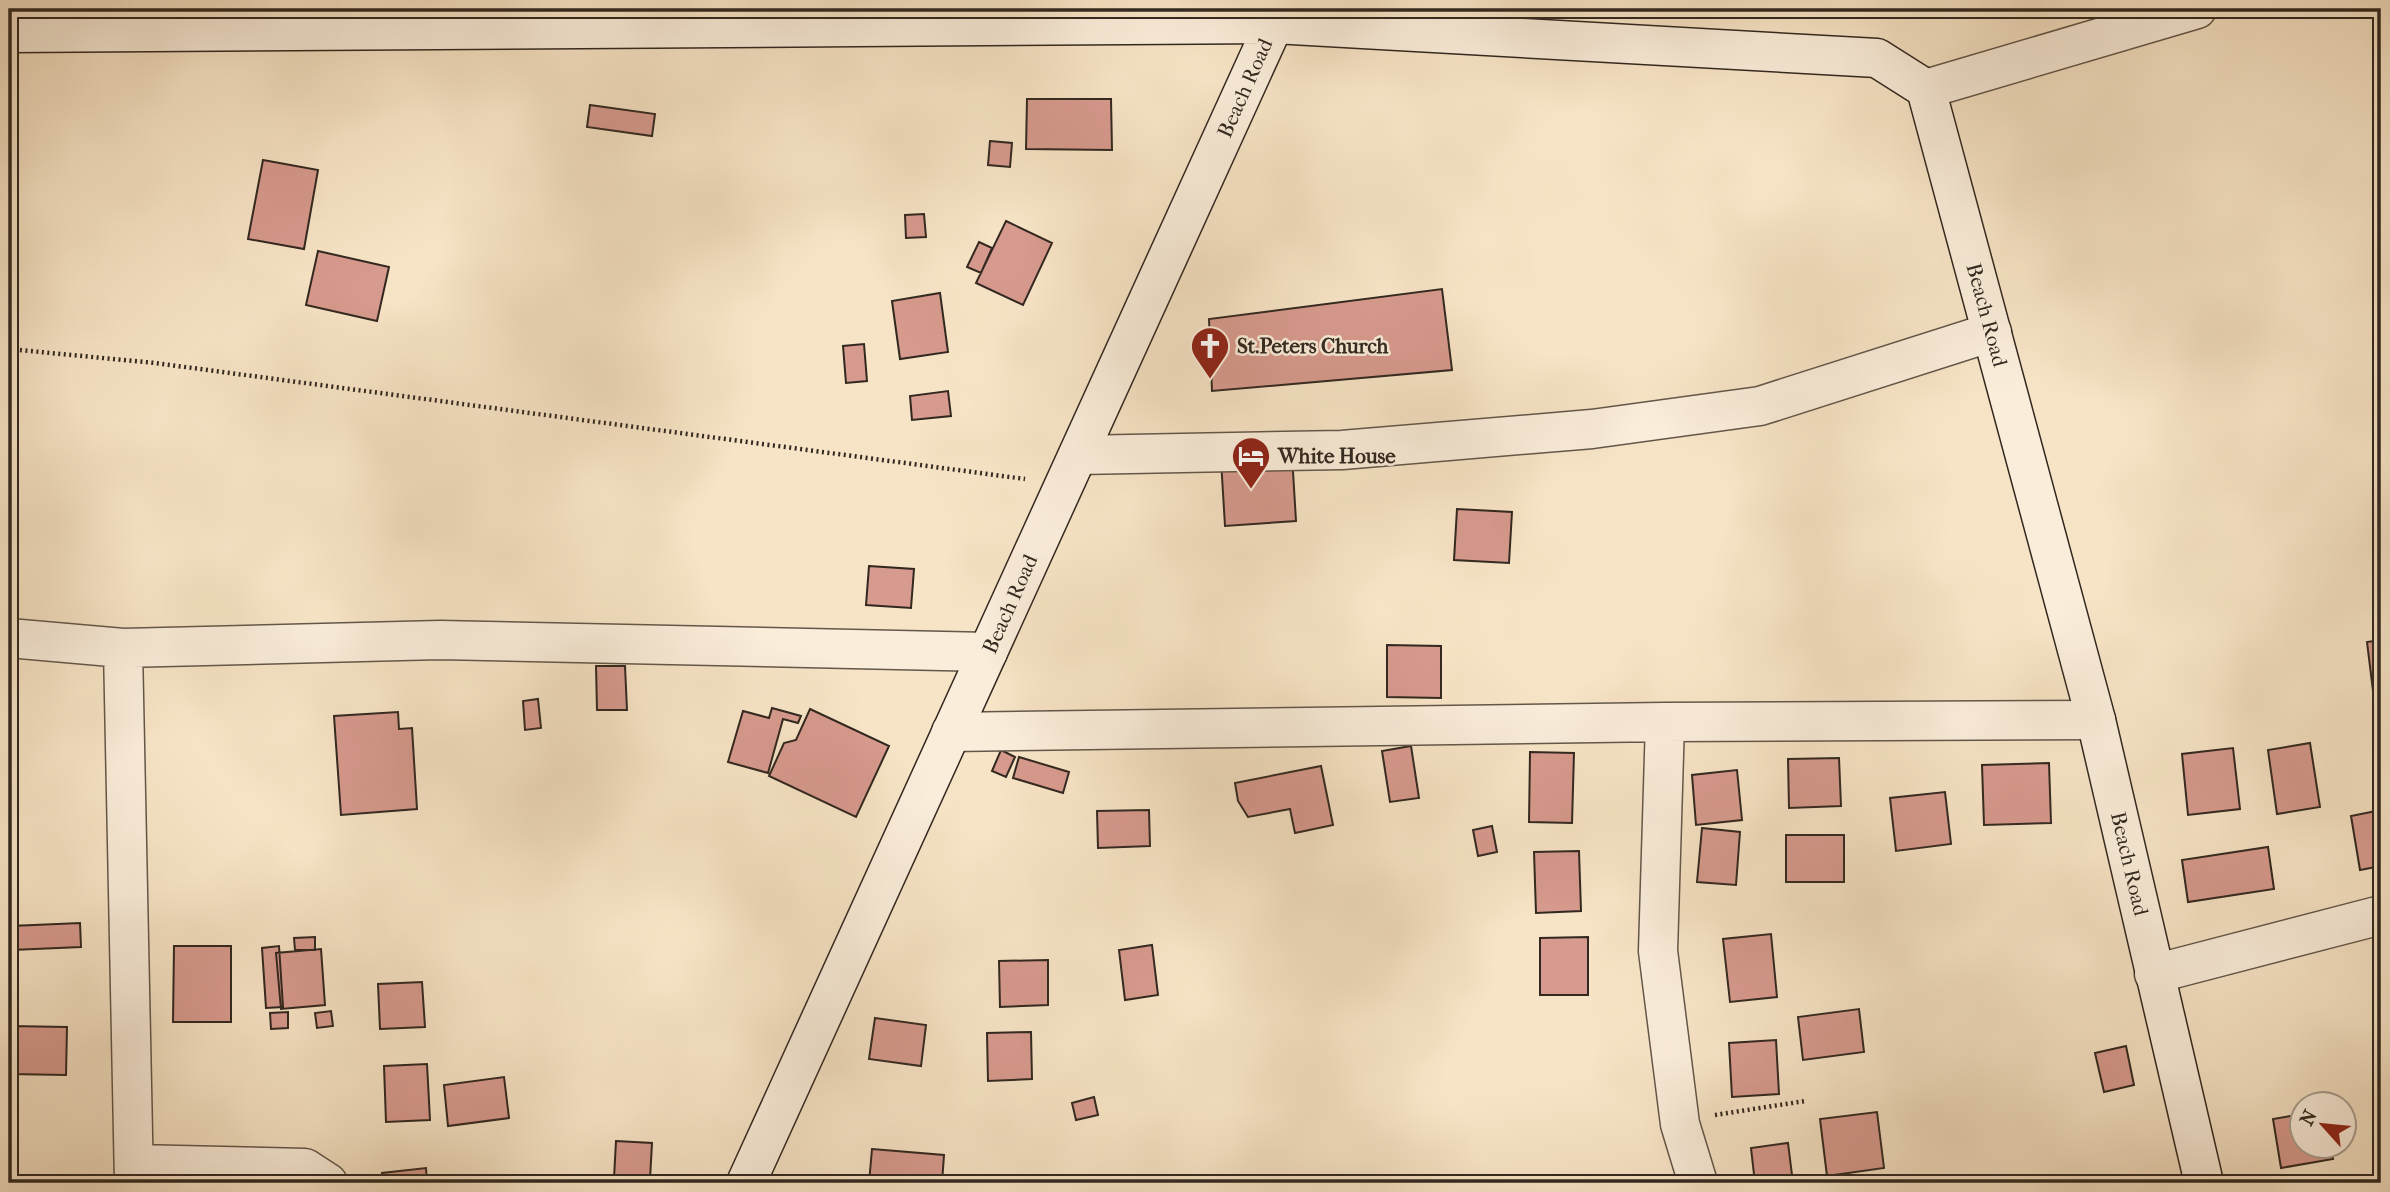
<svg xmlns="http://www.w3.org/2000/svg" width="2390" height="1192" font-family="'IM FELL French Canon',serif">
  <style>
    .building { fill: #d79a8e; stroke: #322820; stroke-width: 2 }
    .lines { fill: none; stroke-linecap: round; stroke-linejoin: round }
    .street-casing { stroke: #63574a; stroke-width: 41 }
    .secondary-casing { stroke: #322820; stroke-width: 41 }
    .path { stroke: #322820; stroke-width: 4.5; stroke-dasharray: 2 3.5; stroke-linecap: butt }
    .street { stroke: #faedda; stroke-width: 38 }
    .secondary { stroke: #faedda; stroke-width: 38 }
    .labels { text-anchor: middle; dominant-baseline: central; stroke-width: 5; stroke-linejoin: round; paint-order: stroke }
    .street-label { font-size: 21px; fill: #322820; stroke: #faedda }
    .poi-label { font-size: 21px; font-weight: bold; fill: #322820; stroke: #faedda; text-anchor: start }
  </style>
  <rect width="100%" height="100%" fill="#f7e4c6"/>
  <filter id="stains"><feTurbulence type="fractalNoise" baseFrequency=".00286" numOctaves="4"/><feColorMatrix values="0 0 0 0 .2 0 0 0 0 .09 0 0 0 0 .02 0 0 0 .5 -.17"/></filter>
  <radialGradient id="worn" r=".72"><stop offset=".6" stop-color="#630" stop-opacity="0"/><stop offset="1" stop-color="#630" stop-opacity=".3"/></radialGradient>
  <path class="building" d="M1027,99H1111L1112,150L1026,149Z
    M590,105L655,114L652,136L587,127Z
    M990,141L1012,143L1010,167L988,165Z
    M263,160L318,170L304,249L248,239Z
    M924,214L926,237L906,238L905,215Z
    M1006,221L1052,243L1023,305L976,283Z
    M979,242L992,248L981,273L967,267Z
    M318,251L389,267L377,321L306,305Z
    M1442,289L1452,370L1212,391L1209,319Z
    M940,293L948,352L900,359L892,301Z
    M864,344L867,381L846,383L843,346Z
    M948,391L951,416L912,420L910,396Z
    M1292,455L1296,521L1225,526L1221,460Z
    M1457,509L1512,512L1509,563L1454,560Z
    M869,566L914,569L911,608L866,605Z
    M2381,640V706L2375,707L2367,642Z
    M1387,645L1441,646V698L1387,697Z
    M596,666H625L627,710H597Z
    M538,699L541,728L525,730L523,701Z
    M772,708L801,716L798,723L783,719L768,773L728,762L743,711L769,718Z
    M810,709L889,746L856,817L769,776L784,743L796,740Z
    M398,712L399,729L412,728L417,809L341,815L334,716Z
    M2310,743L2320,807L2277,814L2268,750Z
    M1411,746L1419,798L1390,802L1382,751Z
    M2233,748L2240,809L2188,815L2182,754Z
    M1001,750L1015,757L1006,777L992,771Z
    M1530,752L1574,753L1572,823L1529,822Z
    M1019,757L1069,772L1063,793L1013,778Z
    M1839,758L1841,806L1789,808L1788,759Z
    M2049,763L2051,823L1984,825L1982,765Z
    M1321,766L1333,825L1295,833L1290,809L1248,817L1238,801L1235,783Z
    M1737,770L1742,820L1696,825L1692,775Z
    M1945,792L1951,844L1896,851L1890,798Z
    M1149,810L1150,846L1098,848L1097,811Z
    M2381,810V866L2360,870L2351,816Z
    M1492,826L1497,852L1478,856L1473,830Z
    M1702,828L1740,832L1736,885L1697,882Z
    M1786,835H1844V882H1786Z
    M2268,847L2274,889L2188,902L2182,860Z
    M1579,851L1581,911L1536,913L1534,852Z
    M80,923L81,947L12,950L11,926Z
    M1771,934L1777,997L1730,1002L1723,939Z
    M315,937V950H295L294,938Z
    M1588,937V995H1540V938Z
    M1152,945L1158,995L1125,1000L1119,950Z
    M174,946H231V1022H173Z
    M279,946L283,1007L266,1008L262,948Z
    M321,949L325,1005L281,1009L276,953Z
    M1048,960V1005L1000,1007L999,961Z
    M422,982L425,1027L380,1029L378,984Z
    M1859,1009L1864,1052L1803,1060L1798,1017Z
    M331,1011L333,1026L317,1028L315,1013Z
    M288,1012V1028L271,1029L270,1013Z
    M875,1018L926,1025L921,1066L869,1059Z
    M9,1026L67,1027L66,1075L9,1074Z
    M1031,1032L1032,1079L988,1081L987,1033Z
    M1776,1040L1779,1094L1732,1097L1729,1043Z
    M2126,1046L2134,1085L2104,1092L2095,1053Z
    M427,1064L430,1120L386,1122L384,1066Z
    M504,1077L509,1118L448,1126L444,1085Z
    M1094,1097L1098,1115L1076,1120L1072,1103Z
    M1877,1112L1884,1168L1827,1176L1820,1119Z
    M2302,1114V1146H2331L2333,1159L2281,1168L2273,1119Z
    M616,1141L652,1143L650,1179L614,1178Z
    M1788,1143L1793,1183H1755L1751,1148Z
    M872,1149L944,1155L942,1183H869Z
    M426,1168L427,1183H383L382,1173Z"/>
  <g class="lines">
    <g class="street-casing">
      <path id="street" d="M1926,89L2197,9
        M1078,455L1342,450L1592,429L1760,406L1992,332
        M9,638L123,648L440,640L988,652
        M123,648L134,1183
        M1665,722L1658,951L1680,1124L1698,1183
        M951,732L1665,722L2096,720
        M2154,974L2381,915
        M134,1164L305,1168L328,1183"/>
    </g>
    <g class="secondary-casing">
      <g id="secondary">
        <path id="s1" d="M1274,24L1877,58L1926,89L2096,720L2204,1183"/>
        <path d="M9,33L1274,24L746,1183"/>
      </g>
    </g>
    <path class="path" d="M9,349L155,363L1025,479
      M1715,1115L1805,1101"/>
    <use href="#street" class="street"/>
    <use href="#secondary" class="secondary"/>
  </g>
  <defs>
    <g id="church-pin" transform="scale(2.0125)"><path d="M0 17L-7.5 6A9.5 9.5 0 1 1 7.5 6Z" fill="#8f2418" stroke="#faedda"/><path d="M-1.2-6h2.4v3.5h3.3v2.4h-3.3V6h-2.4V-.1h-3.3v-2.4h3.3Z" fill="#fff"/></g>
    <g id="hotel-pin" transform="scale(2.0125)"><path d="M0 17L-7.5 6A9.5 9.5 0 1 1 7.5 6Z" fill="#8f2418" stroke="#faedda"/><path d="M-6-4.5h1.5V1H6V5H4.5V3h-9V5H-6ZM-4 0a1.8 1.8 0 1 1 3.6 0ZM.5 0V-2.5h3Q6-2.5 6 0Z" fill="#fff"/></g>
  </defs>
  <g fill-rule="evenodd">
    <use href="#church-pin" x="1210" y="346"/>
    <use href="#hotel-pin" x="1251" y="456"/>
  </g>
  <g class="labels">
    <g class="street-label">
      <text transform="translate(1245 88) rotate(-66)">Beach Road</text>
      <text stroke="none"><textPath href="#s1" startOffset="896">Beach Road</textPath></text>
      <text transform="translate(1010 604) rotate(-66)">Beach Road</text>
      <text stroke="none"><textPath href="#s1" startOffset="1463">Beach Road</textPath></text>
    </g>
    <g class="poi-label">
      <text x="1237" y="346">St.Peters Church</text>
      <text x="1278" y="456">White House</text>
    </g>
  </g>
  <rect width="2390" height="1192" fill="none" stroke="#f7e4c6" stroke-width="35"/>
  <rect x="10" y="10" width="2369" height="1171" fill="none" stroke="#322820" stroke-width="3.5"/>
  <rect x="18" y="18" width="2355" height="1157" fill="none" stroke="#322820" stroke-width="2"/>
  <g transform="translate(2323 1125) rotate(297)"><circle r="33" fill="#faedda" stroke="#aa9e90" stroke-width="2"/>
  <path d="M0-5L12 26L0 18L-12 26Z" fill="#8f2418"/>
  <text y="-10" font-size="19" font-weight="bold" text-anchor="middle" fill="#322820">N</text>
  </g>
  <rect width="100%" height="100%" filter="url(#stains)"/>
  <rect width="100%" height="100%" fill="url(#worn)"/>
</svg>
